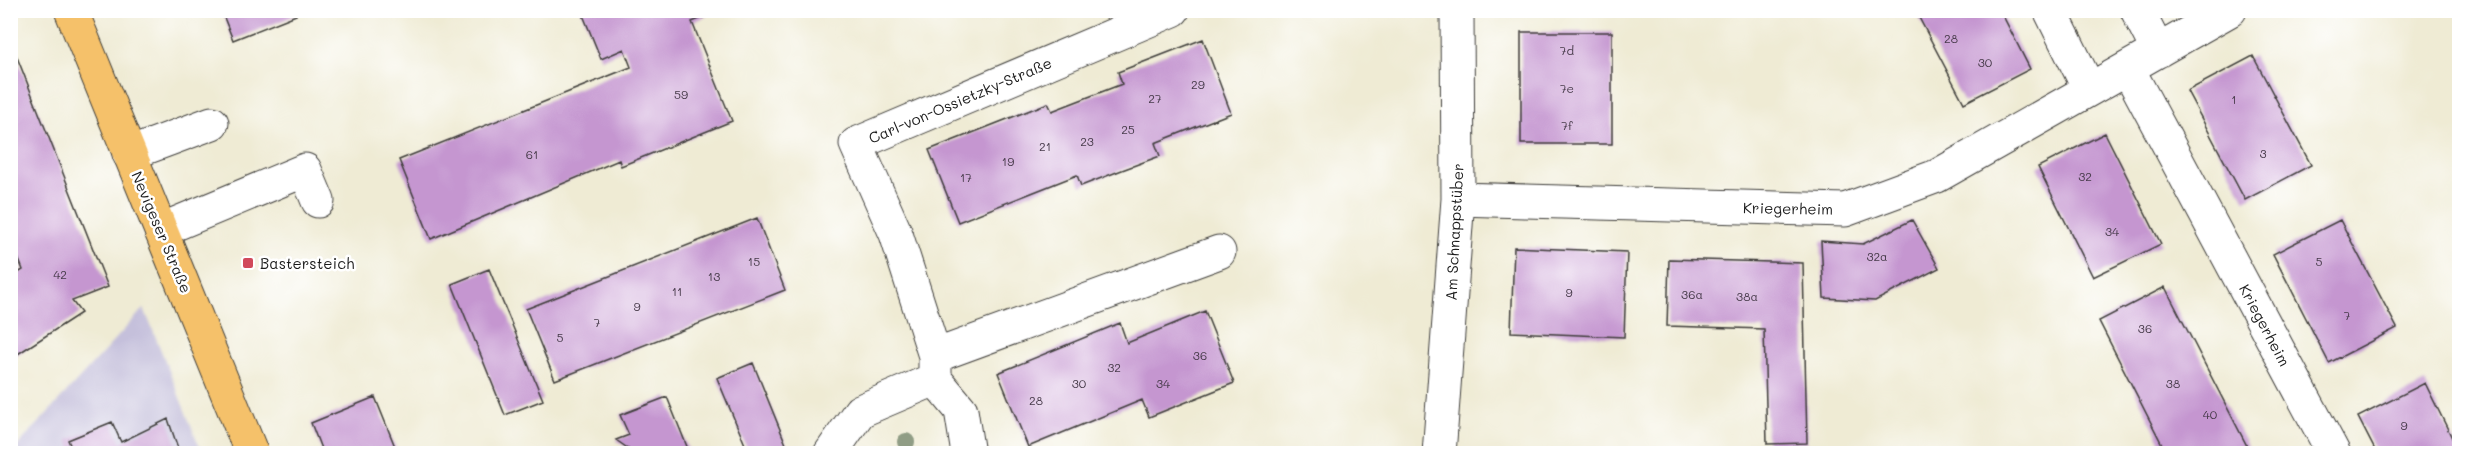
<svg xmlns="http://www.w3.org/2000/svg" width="2470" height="464" font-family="Mali,sans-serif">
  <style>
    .industrial { fill: #c5c0db }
    .building { fill: #c596d0 }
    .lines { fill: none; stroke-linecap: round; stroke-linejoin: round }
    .minor-casing { stroke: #3c3b38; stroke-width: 35 }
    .major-casing { stroke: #3c3b38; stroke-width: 35 }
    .minor { stroke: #fff; stroke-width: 33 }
    .major { stroke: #f5c16b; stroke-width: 33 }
    .tree { fill: #909d85 }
    .poi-dot { fill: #d1495b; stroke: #fff; stroke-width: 2 }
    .labels { text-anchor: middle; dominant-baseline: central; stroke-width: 5; stroke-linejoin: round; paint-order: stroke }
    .number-label { font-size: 12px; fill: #463a49 }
    .street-label { font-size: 15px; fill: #1c1c1c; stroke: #fff }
    .poi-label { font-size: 15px; fill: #1c1c1c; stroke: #fff; text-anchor: start }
  </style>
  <rect width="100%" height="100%" fill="#fff"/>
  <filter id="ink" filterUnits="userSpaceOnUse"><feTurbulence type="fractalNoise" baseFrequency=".0167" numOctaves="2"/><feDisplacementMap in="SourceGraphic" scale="12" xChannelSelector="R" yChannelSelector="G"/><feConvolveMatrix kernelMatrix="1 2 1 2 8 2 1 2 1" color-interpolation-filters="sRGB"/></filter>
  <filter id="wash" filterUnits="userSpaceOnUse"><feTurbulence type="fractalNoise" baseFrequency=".008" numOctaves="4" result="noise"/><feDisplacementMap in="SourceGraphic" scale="24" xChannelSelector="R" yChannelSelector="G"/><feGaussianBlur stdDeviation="1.35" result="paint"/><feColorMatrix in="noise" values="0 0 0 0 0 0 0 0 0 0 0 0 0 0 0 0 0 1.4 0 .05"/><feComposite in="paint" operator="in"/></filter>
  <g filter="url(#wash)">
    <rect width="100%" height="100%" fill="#efebd4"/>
    <path class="industrial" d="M144,308L202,453H11Z"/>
    <g id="blocks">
      <path class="building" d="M221,10H294L296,15L233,40Z
        M581,10H705L707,16L692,22L732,121L621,166L619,160L431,239L399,160L631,67L624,49L601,59Z
        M1915,10H2000L2030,69L1964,103Z
        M1521,32H1612V144H1521Z
        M1203,39L1231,113L1155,143L1160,156L1122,170L1081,186L1077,175L958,222L929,150L1048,103L1052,111L1122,84L1118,72Z
        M13,47L108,287L72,301L81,313L10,359V278L23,270L10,237V49Z
        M2253,56L2311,165L2245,200L2187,91Z
        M2105,133L2161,244L2093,277L2038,167Z
        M757,218L785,290L555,380L526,309Z
        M1912,220L1939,268L1875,301L1824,298L1821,241L1863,244Z
        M2340,220L2397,328L2329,363L2273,254Z
        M1514,247L1627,252L1624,337L1511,332Z
        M1669,259L1803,263L1807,443L1767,444L1764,329L1667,326Z
        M489,269L543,400L505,415L452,284Z
        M2165,287L2249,450L2242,454H2167L2099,321Z
        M1205,311L1234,383L1149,417L1142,400L1028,447L998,373L1120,323L1127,343Z
        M753,363L790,454H749L717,378Z
        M2425,383L2460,454H2377L2358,417Z
        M375,397L398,454H323L311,423Z
        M667,397L690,454H636L616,440L629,435L620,415Z
        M168,419L180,454H74L68,440L112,422L121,442Z"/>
    </g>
  </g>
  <g filter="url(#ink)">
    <use href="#blocks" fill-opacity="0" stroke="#3c3b38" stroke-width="1.5"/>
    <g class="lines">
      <g class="minor-casing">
        <path id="minor" d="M2050,10L2089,89
          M2137,10L2158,51
          M2128,69L2334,454
          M129,154L212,123
          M1458,199L1845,210L1937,176L2230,10
          M161,230L305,170L318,201
          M935,356L1219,252
          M935,379V356L896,234L856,144L1173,10
          M830,454L860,411L935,379L961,410L968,454
          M1439,454L1458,199L1457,10"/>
      </g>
      <g class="major-casing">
        <path id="major" d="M71,10L252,454"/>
      </g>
      <use href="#minor" class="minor"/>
      <use href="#major" class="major"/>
    </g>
    <circle class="tree" cx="906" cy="442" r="9"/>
  </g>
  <rect class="poi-dot" x="242" y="257" width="12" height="12" rx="3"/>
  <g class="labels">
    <g class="number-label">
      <text x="1951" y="38">28</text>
      <text x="1567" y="50">7d</text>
      <text x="1985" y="62">30</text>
      <text x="1198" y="84">29</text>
      <text x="1567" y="88">7e</text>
      <text x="681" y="94">59</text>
      <text x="1155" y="98">27</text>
      <text x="2234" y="99">1</text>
      <text x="1567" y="125">7f</text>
      <text x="1128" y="129">25</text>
      <text x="1087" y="141">23</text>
      <text x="1045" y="146">21</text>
      <text x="2263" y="153">3</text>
      <text x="532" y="154">61</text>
      <text x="1008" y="161">19</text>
      <text x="2085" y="176">32</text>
      <text x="966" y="177">17</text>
      <text x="2112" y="231">34</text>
      <text x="1877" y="256">32a</text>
      <text x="754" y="261">15</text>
      <text x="2319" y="261">5</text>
      <text x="60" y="274">42</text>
      <text x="714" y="276">13</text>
      <text x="677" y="291">11</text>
      <text x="1569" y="292">9</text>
      <text x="1692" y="294">36a</text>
      <text x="1747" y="296">38a</text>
      <text x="637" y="306">9</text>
      <text x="2347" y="315">7</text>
      <text x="597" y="322">7</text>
      <text x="2145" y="328">36</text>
      <text x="560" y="337">5</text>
      <text x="1200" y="355">36</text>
      <text x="1114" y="367">32</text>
      <text x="1079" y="383">30</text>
      <text x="1163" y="383">34</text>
      <text x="2173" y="383">38</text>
      <text x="1036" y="400">28</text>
      <text x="2210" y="414">40</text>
      <text x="2404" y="425">9</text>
    </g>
    <g class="street-label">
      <text transform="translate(960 100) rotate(-23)">Carl-von-Ossietzky-Straße</text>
      <text transform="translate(1788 208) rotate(1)">Kriegerheim</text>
      <text transform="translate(162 232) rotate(67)">Nevigeser Straße</text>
      <text transform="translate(1454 232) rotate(-87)">Am Schnappstüber</text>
      <text transform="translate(2265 325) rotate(62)">Kriegerheim</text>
    </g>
    <g class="poi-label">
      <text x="260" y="263">Bastersteich</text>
    </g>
  </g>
  <rect width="2470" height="464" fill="none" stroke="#fff" stroke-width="36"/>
</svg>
